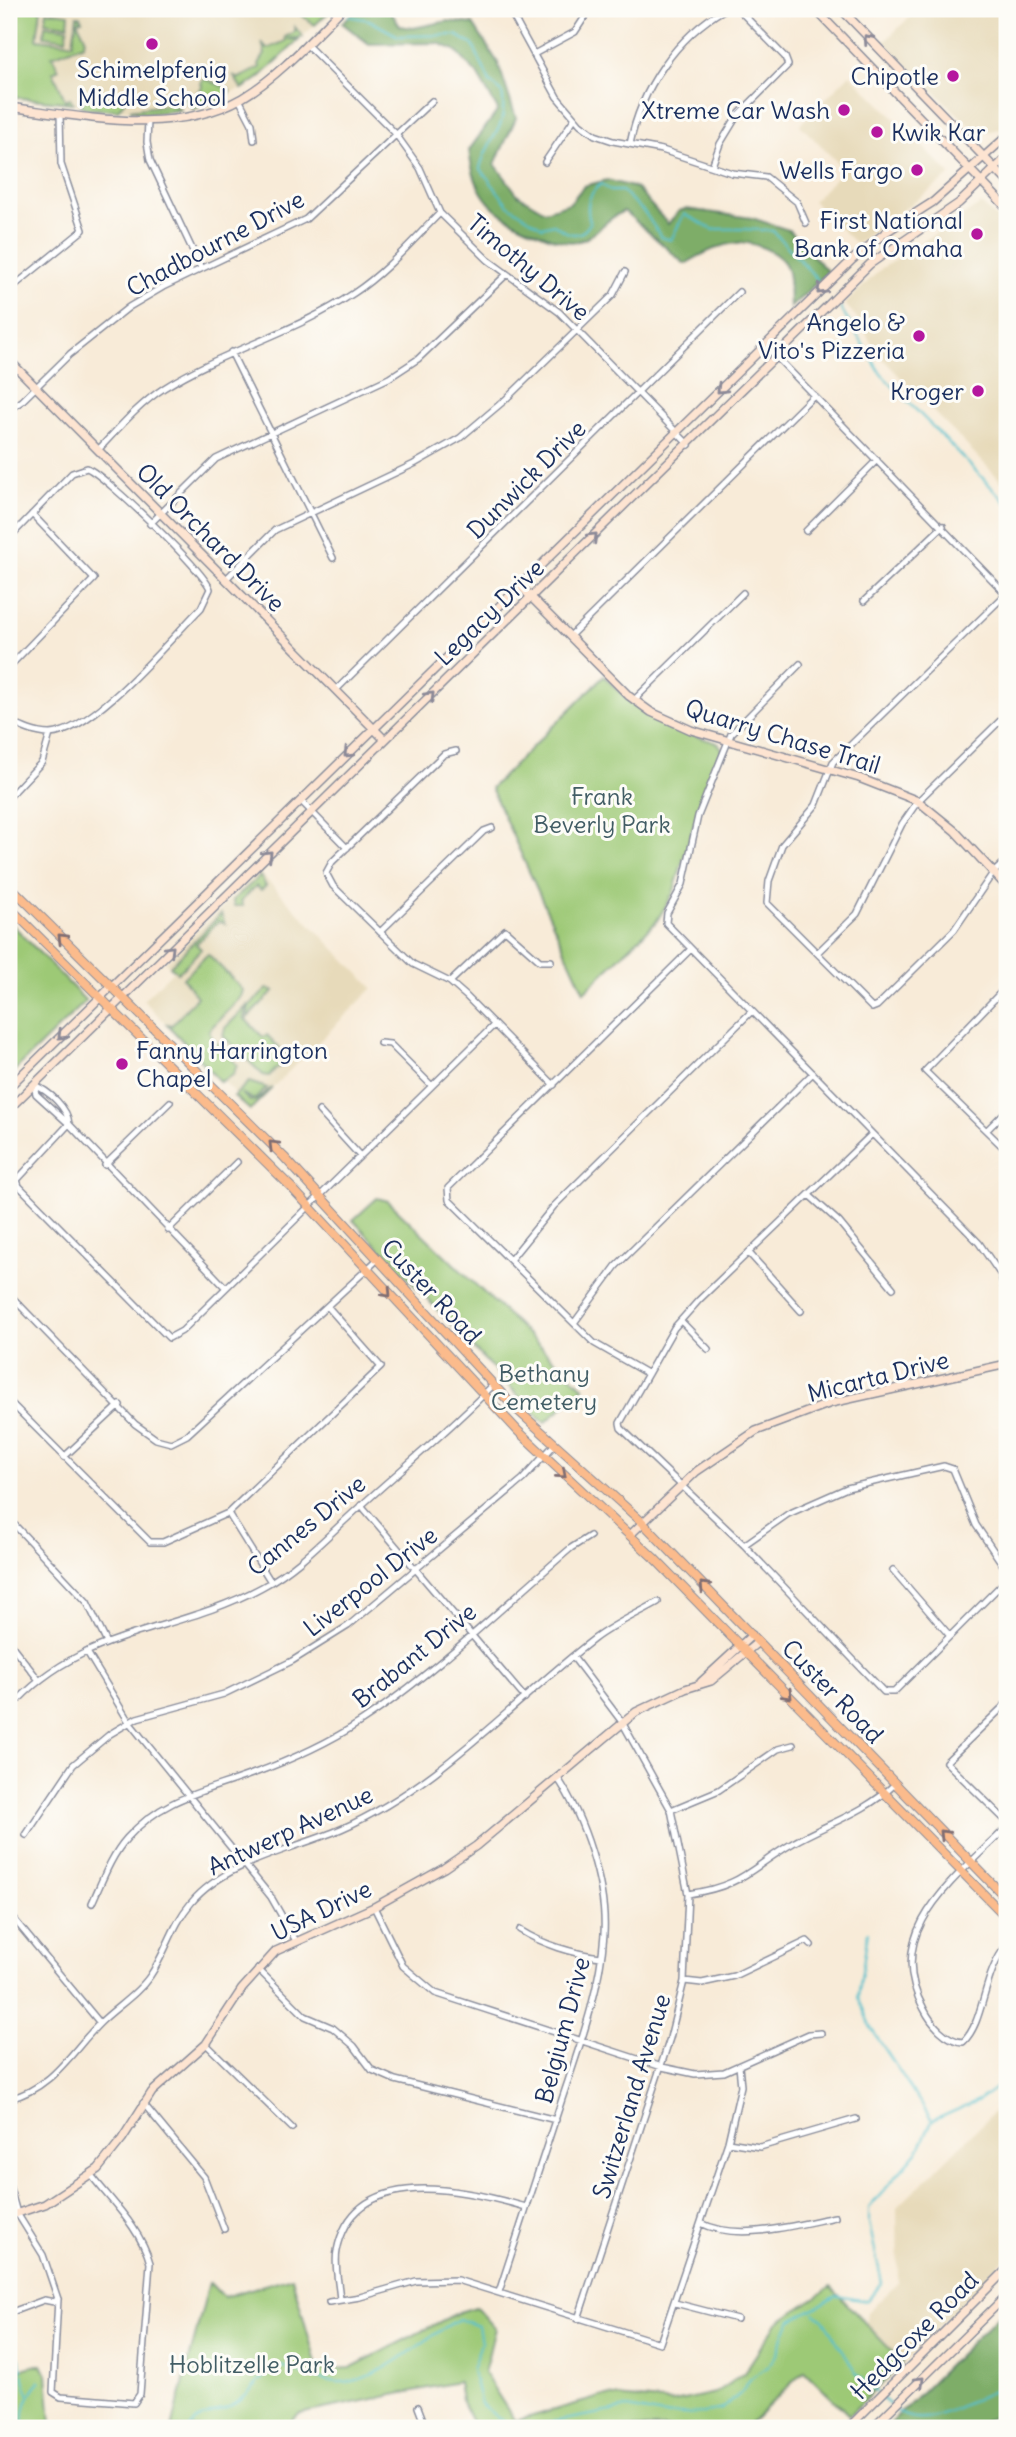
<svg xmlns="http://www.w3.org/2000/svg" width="1016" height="2437" font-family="Delius,sans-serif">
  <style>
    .built { fill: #e7daba }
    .green { fill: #9dc976; stroke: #5c7c6a; stroke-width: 2 }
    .forest { fill: #7ead67; stroke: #4c6e62; stroke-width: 2 }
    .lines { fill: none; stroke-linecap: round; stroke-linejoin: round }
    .stream { stroke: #54c0cd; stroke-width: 2 }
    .street-casing { stroke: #8a8d9b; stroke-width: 8 }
    .secondary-casing { stroke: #8a8d9b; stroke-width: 10 }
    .primary-casing { stroke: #8a8d9b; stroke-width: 10 }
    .street { stroke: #fff; stroke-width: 5 }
    .secondary { stroke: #fde4d1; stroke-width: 7 }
    .primary { stroke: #fbbb8c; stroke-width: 8 }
    .oneway { stroke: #8c8a98 }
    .oneway2 { stroke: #806e73 }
    .poi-dot { fill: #b5179e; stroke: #fdfcf7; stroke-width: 2.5 }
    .labels { text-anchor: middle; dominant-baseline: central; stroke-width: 6; stroke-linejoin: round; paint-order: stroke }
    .poi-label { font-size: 24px; fill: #1b2f5e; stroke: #fdfcf7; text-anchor: end }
    .street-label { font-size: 24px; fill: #1b2f5e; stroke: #fdfcf7 }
    .park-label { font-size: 24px; fill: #425d65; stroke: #fdfcf7 }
  </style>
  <rect width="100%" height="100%" fill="#fdfcf7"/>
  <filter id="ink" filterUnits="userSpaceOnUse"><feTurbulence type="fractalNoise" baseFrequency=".0143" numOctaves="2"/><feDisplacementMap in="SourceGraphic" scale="14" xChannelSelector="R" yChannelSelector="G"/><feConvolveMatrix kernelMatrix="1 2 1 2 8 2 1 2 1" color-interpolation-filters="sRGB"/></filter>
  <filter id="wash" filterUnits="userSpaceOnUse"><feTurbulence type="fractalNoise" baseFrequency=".00686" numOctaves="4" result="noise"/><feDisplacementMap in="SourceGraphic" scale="28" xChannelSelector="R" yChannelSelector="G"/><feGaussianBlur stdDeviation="1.57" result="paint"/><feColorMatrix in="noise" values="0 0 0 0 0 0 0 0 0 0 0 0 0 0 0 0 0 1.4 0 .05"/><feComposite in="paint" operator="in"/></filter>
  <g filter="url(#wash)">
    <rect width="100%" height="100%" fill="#f8ebd8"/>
    <path class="built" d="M9,9H299L315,25L259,78L239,90L173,109L137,111L9,97Z
      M918,9H1007V122L1000,129L978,134L884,42Z
      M850,74L951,175L856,244L813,201L844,169L800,125Z
      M981,204L1007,227V487L877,353L857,318L845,304L882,268Z
      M258,871L373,988L251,1109L143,1000L174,970L166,962Z
      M1007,2099V2257L903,2363L866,2326L868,2312L898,2283L897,2208Z"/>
    <path class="green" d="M9,9H41L37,39L73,43L77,16H80L82,20L77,21L85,37L84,44L52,56L59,69L53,72L65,100L70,98L73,103L9,97Z
      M293,9H332L315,25Z
      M47,11L69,14L68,25L45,22Z
      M45,25L68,28L66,39L44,36Z
      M295,27L303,37L288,39L299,40L259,78L242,89L233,75L237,79L260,68L259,64L265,54L262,42L267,49L286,41L285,37L295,32Z
      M206,79L227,88L230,92L227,97L193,109L183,98L195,96L202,87L201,81Z
      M84,95L87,100L128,97L118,110L87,109L81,106Z
      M173,104L180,110L143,114L130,110Z
      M604,676C639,715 669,729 718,743L723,750L706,784L673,894L656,922L584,992L491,788Z
      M260,876L266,886L261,890L256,886L241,901L243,906H234L233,900Z
      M221,914L225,924L219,921L196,944L201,949L178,973L170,966Z
      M9,921L86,1001L9,1076Z
      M208,954L243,990L241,997L209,1030L212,1038L237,1065L233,1075L220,1082L167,1024L172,1025L197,997L183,978Z
      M267,989L274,991L247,1018L249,1006Z
      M247,1006L244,1018L263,1037L267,1035L286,1055H291L269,1076L263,1075L223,1036L225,1028Z
      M249,1082L267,1088L254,1100L241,1093L250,1101L257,1100L272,1088L250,1110L234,1096Z
      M377,1198L388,1201L584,1388L546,1422L540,1419L353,1220Z
      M292,2277L318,2370L350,2368L459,2312L476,2307L495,2328L484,2373L515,2421L604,2396L674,2402L715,2393L744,2373L777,2323L831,2287L903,2363L849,2415L804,2371L746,2428H475L461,2400L458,2382L299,2414L284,2428H172L209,2282L223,2297Z
      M42,2364L47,2374L51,2423L54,2428H9V2372Z"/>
    <path class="forest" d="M357,9H389L400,26L413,28L448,21L473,24L498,63L516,118L495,164L518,195L545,211L570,203L584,186L607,180L636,188L668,224L679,211L686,209L752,218L789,230L828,272L790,308C789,296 791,280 787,269C783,253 751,240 736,243C718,245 700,255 685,264L624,211C606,218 592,239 579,241C565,244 550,238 537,232C495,215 474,198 469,150L498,110L477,74L455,50L438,43L369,44L342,23Z
      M1007,2307V2415L993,2417L968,2428H885Z"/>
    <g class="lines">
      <path class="stream" d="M318,9L326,12
        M348,16L369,20L398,36L456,35L473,45L490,82L502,92C509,131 488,135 480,168L508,205L542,227L554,224C567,235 581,240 590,223C586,207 587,194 601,184L611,191H622L645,213L661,237L671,240L684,214L714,230C720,227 763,230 773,231L818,280
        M840,307L881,374L1007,503
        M868,1932L858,1997L871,2028L931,2119
        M814,2313L823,2319L857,2374L877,2393
        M19,2357L22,2370
        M23,2375L28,2394
        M881,2397L890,2405
        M894,2409C926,2437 974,2393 1007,2387
        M24,2428C21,2409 28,2395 40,2381
        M190,2428C204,2411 221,2414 238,2402C254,2391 260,2376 280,2366C299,2371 325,2383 344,2382C381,2381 425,2337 459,2319L478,2326L481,2343L472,2370L481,2404L499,2419L520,2428L628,2408L663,2415L704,2413L722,2409L741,2393L751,2378L767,2367L778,2353L784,2333L792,2320L837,2296L867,2301L882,2283L869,2223V2208L918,2151L932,2121L979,2100L1007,2080"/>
    </g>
  </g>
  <g filter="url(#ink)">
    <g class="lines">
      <g class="street-casing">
        <path id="street" d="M509,9L557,97L580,124L595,135L613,141L662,150L732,173L766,177L797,202L806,223
          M306,44L395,133L420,168L440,213L488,260L559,312L689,445
          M534,54L575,32L590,9
          M239,99L252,124L254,140
          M148,121L147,142L150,160L201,268
          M630,144C641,89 676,37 725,9
          M545,162L574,119
          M712,166L720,144L737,116L788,65L785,57L738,9
          M9,290L83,230L61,164L60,113
          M765,345L1006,594L833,762L816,805L782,845L769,881L767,903L872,1008L877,1006L954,930L993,873L1007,860
          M231,352L333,558
          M9,410L22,401L70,354L129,307L163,287L306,219L432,101
          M98,450C118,429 138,405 164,388C224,350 295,333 354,293C386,272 413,240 440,213
          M150,524L216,459L389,378L418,359L506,275
          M806,531L877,460
          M9,538L72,473L87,468C106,476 204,571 210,589L201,608C169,640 94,732 50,734C35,734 21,727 9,721
          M226,579L275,530L414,464L460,438L505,400L613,295L625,272
          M864,601L943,526
          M570,636L814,395
          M800,664L731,734L698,816L683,884L667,913L666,923L979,1243L1001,1275L1007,1301
          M9,667L94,579L32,514
          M336,690L739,292
          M635,699L743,593
          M456,751L444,754L332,862L326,873L333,886L413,964L450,982L466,996L554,1085
          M9,797L42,762L50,734
          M301,801L347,848
          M380,932L484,831L492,828
          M817,953L857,914L902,824L918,801L1007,714
          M450,982L505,930L540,961H551
          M1007,986L925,1071L1007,1151
          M380,1043L390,1044L431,1085
          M34,1085L36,1094L69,1124L225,1287
          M34,1085C49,1091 68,1108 69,1124
          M319,1111L360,1156
          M69,1124L17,1180L19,1186L169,1338L182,1331L494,1025
          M987,1130L1007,1110
          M872,1134L699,1300L674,1328L620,1423L621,1428L744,1545L884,1692H894L1007,1579
          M105,1165L170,1102
          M810,1196L839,1222L893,1288
          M168,1230L237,1162
          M749,1253L801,1311
          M510,1260L554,1206L752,1011
          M9,1294L135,1424L156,1439L171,1443L187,1435L377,1260
          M681,1321L708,1349
          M574,1323L616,1266L813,1073
          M648,1374L594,1343L449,1200L448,1188L691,949
          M9,1401L150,1542H163L228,1513L381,1367L328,1307
          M64,1457L120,1405
          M361,1505L525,1698
          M228,1513L271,1582
          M9,1519L87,1602L106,1641
          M744,1545L788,1514L847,1488L944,1466L953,1469L976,1525L1007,1571
          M893,1570L950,1636
          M9,1642L38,1679
          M87,1652L129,1722L271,1897L296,1941
          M573,1657L622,1722L671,1810L688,1894L684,1981L670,2038L578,2319
          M1007,1703L946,1762L1007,1822
          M9,1710C80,1627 172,1636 262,1587C300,1567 332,1531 364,1503C407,1464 453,1427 493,1385
          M671,1810L719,1790L778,1749L793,1745
          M1007,1827C958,1877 880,1931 924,2009C931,2023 946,2041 963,2042C985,2022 982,1974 1007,1945
          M26,1835L73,1765L110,1734L137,1718L224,1694L292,1661L348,1626L523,1479L555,1444
          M688,1894C743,1886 749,1869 793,1843C828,1823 865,1813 895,1784
          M92,1903C102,1881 111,1856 127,1838C164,1797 204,1792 252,1774C291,1760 328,1743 362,1721C435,1673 504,1605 571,1548L590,1536
          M374,1907L403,1966L435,1993L662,2067L695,2074L724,2072L809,2034L821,2033
          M9,1913L100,2023
          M520,1930C542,1944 574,1954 601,1957
          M258,1969L305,2016L333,2028L354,2046L372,2070L395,2080L556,2120
          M684,1981L702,1983L734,1976L807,1941L811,1945
          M206,2044L292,2128
          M9,2099C53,2088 70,2053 100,2023C116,2007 137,1995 150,1976C166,1953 172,1925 191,1903C226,1861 293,1850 341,1829C439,1786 511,1703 594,1639C614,1624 637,1614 658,1602
          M143,2103L204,2177L224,2229
          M728,2142L760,2147L856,2119
          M9,2185L17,2213L43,2255L58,2299L53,2392L61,2397L134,2403L140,2394L150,2263C141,2229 112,2202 91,2175
          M701,2223C737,2242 796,2225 835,2217
          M499,2292C520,2228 541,2164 562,2099C580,2045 600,1991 604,1934C607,1886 584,1817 557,1777
          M340,2300C339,2285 334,2265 337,2251C354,2162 467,2190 526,2207
          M329,2302L360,2297L416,2281L457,2280L660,2343L728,2142L741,2086L739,2066
          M675,2303L737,2319
          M9,2313L44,2300L54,2302L58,2299
          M418,2407L426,2428"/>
      </g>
      <g class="secondary-casing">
        <path id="secondary" d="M815,9L1007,208
          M841,9L1007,181
          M9,107C82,116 174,137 242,98C279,76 311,40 342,9
          M9,360L385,740
          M520,586L629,696L651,712L691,730L859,778L918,801L955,831L1007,887
          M9,1087L852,260L886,232L933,202L1007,136
          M9,1109L870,264L959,203L1007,157
          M630,1535L697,1471L756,1431L831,1403L1007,1364
          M701,1682L752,1635
          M9,2216L45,2204L98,2169L122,2139L152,2092L206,2044L242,1989L276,1951L374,1907L444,1868L476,1846L636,1712L685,1689L711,1681L758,1642
          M848,2428L1007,2269
          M872,2428L1007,2295"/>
      </g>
      <g class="primary-casing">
        <path id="primary" d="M9,885L284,1157L514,1407L642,1522L1007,1899
          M9,907L291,1187L518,1431L655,1559L1007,1918"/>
      </g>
      <use href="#street" class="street"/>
      <use href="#secondary" class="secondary"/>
      <use href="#primary" class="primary"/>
    </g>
    <defs><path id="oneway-chevron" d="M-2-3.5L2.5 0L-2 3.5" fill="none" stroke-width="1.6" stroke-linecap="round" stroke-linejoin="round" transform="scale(1.75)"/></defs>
    <g class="oneway">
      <use href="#oneway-chevron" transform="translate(868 39) rotate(-132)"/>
      <use href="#oneway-chevron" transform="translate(821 290) rotate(136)"/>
      <use href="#oneway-chevron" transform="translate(721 389) rotate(135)"/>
      <use href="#oneway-chevron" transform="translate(593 537) rotate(-44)"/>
      <use href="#oneway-chevron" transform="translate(430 696) rotate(-44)"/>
      <use href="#oneway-chevron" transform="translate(348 753) rotate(135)"/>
      <use href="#oneway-chevron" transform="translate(268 855) rotate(-44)"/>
      <use href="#oneway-chevron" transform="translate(170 950) rotate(-44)"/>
      <use href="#oneway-chevron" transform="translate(62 1035) rotate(136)"/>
      <use href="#oneway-chevron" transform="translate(920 2381) rotate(-45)"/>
    </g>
    <g class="oneway2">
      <use href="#oneway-chevron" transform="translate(62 938) rotate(-135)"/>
      <use href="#oneway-chevron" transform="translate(273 1145) rotate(-135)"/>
      <use href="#oneway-chevron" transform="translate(387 1293) rotate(47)"/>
      <use href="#oneway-chevron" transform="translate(562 1474) rotate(41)"/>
      <use href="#oneway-chevron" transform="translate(704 1586) rotate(-134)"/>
      <use href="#oneway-chevron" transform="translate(788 1695) rotate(46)"/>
      <use href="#oneway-chevron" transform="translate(944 1834) rotate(-134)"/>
    </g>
  </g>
  <g class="poi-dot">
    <circle cx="152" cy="44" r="7"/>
    <circle cx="953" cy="76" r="7"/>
    <circle cx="844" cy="110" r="7"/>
    <circle cx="877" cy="132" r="7"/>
    <circle cx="917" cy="170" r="7"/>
    <circle cx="977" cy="234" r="7"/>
    <circle cx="919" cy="336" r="7"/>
    <circle cx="978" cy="391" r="7"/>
    <circle cx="122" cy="1064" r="7"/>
  </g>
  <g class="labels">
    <g class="poi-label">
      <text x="152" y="69" text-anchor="middle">Schimelpfenig<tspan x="152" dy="28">Middle School</tspan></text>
      <text x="939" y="76">Chipotle</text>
      <text x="830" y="110">Xtreme Car Wash</text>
      <text x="891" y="132" text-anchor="start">Kwik Kar</text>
      <text x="903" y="170">Wells Fargo</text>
      <text x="963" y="220">First National<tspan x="963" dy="28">Bank of Omaha</tspan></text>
      <text x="905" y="322">Angelo &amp;<tspan x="905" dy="28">Vito's Pizzeria</tspan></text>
      <text x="964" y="391">Kroger</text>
      <text x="136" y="1050" text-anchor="start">Fanny Harrington<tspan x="136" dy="28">Chapel</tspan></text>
    </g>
    <g class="street-label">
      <text transform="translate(215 243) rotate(-28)">Chadbourne Drive</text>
      <text transform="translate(529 267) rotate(40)">Timothy Drive</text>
      <text transform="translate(526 479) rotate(-45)">Dunwick Drive</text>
      <text transform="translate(211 537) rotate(45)">Old Orchard Drive</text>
      <text transform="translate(489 612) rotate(-44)">Legacy Drive</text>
      <text transform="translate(783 736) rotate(17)">Quarry Chase Trail</text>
      <text transform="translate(432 1291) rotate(47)">Custer Road</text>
      <text transform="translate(878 1376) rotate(-14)">Micarta Drive</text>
      <text transform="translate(306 1525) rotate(-39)">Cannes Drive</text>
      <text transform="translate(370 1581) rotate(-38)">Liverpool Drive</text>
      <text transform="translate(414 1655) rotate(-39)">Brabant Drive</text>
      <text transform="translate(833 1691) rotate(46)">Custer Road</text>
      <text transform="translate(290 1830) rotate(-25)">Antwerp Avenue</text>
      <text transform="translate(321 1910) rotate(-26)">USA Drive</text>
      <text transform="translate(562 2030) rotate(-75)">Belgium Drive</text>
      <text transform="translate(631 2096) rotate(-73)">Switzerland Avenue</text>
      <text transform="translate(914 2335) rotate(-45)">Hedgcoxe Road</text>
    </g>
    <g class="park-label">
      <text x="602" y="796">Frank<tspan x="602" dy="28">Beverly Park</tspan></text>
      <text x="544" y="1373">Bethany<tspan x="544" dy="28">Cemetery</tspan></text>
      <text x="252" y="2364">Hoblitzelle Park</text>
    </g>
  </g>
  <rect width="1016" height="2437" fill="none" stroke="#fdfcf7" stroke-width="35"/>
</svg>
